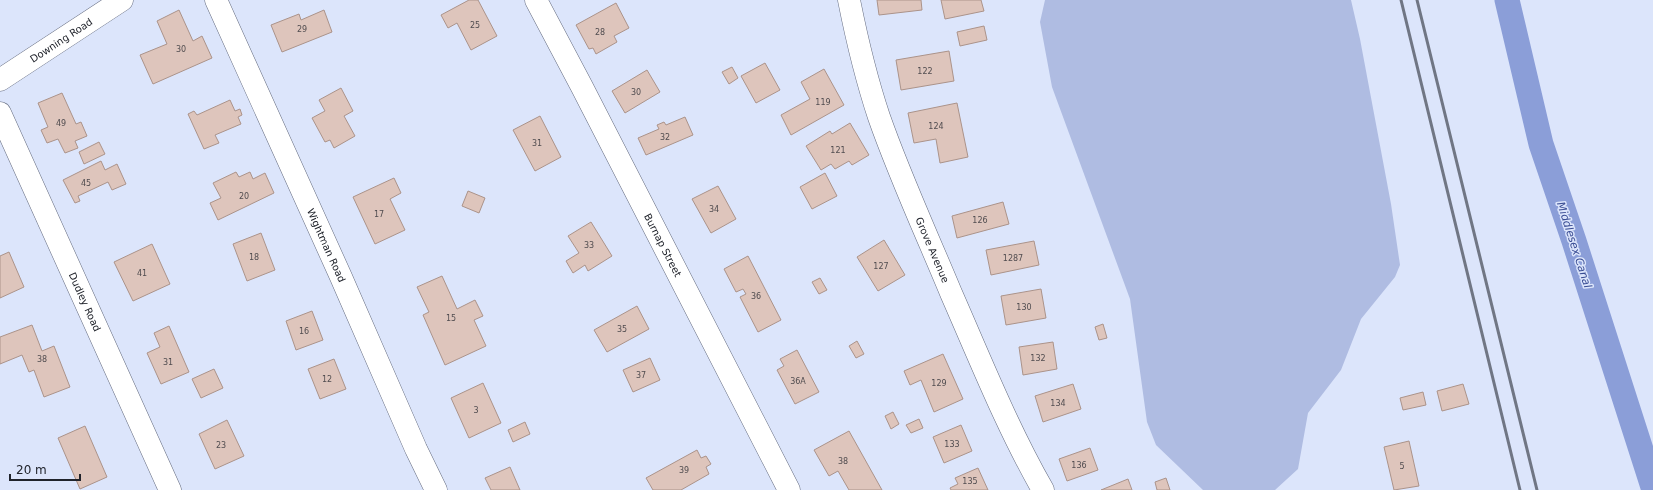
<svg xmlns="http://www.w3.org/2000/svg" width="1653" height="490" font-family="'DejaVu Sans',sans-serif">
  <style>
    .green { fill: #afbce2 }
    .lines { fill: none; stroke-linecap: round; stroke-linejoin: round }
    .canal { stroke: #8b9ed8; stroke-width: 25 }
    .building { fill: #dec5bc; stroke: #ab938a }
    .minor-casing { stroke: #646b7f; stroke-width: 23 }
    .minor { stroke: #fff; stroke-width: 22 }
    .rail { stroke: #707684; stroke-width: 3 }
    .labels { text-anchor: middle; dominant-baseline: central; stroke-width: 3; stroke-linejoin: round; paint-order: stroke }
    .number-label { font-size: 8px; fill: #504c4f }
    .street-label { font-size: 10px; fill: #20232b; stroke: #dce5fb }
    .water-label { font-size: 11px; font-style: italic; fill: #3a4d94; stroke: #dce5fb }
  </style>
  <rect width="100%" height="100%" fill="#dce5fb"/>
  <path class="green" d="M1045,0H1351L1360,39L1391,204L1400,265L1395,277L1361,319L1341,370L1308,413L1298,469L1275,490H1203L1156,445L1147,422L1130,299L1052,87L1040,22Z"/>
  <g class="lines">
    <path class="canal" d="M1507,0L1541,144L1574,241L1653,487"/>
  </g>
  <path class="building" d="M469,0H478L497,36L471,50L457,23L448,28L441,15Z
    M877,0H921L922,10L879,15Z
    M941,0H981L984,11L945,19Z
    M616,3L629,28L614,36L617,42L596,54L593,48L589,49L576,25Z
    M179,10L193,41L202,36L212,58L153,84L140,55L167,44L157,21Z
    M324,10L332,32L282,52L271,25L299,14L301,20Z
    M984,26L987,40L960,46L957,32Z
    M949,51L954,81L901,90L896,60Z
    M765,63L780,90L756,103L741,76Z
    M732,67L738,78L729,84L722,72Z
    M824,69L844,105L791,135L781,115L810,99L801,82Z
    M647,70L660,92L625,113L612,91Z
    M341,88L353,111L344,116L355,136L334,148L330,140L325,142L312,118L325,111L319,100Z
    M62,93L76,124L81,122L87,136L75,141L78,148L65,153L58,139L47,143L41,130L48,127L38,103Z
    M230,100L235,111L240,109L242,115L238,117L241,124L215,135L219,143L204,149L188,114L194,111L197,115Z
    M957,103L968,157L940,163L936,139L914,143L908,113Z
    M540,116L561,157L535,171L513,130Z
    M685,117L693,135L646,155L638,138L659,129L657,125L664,122L666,125Z
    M850,123L869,155L852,165L849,161L835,169L831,164L821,170L806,146L830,131L832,134Z
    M99,142L105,154L84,164L79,152Z
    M101,161L105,170L117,164L126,184L112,190L108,182L78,196L80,201L75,203L63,180Z
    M236,172L239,177L250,172L253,179L265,173L274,193L218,220L210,203L221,198L213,183Z
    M825,173L837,196L812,209L800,187Z
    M394,178L401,193L390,199L405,230L375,244L353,197Z
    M718,186L736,219L711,233L692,199Z
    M468,191L485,198L479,213L462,206Z
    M1003,202L1009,224L957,238L952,216Z
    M591,222L612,256L588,271L585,265L573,273L566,261L579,253L568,236Z
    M261,233L275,270L247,281L233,244Z
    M884,240L905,275L878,291L857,257Z
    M1034,241L1039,265L991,275L986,250Z
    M152,244L170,284L133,301L114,262Z
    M9,252L24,287L0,298V256Z
    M748,256L781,320L758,332L740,297L746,294L743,289L736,292L724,269Z
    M442,276L457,309L475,300L483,316L474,320L486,346L445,365L423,315L429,312L417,287Z
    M820,278L827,290L819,294L812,282Z
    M1041,289L1046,318L1006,325L1001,296Z
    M637,306L649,329L607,352L594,330Z
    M312,311L323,340L296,350L286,321Z
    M1103,324L1107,338L1099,340L1095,327Z
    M32,325L42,351L54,346L70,387L44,397L34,370L29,372L22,355L0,364V337Z
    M169,326L189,372L161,384L147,353L160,347L154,333Z
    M857,341L864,354L856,358L849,346Z
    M1053,342L1057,369L1023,375L1019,347Z
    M797,350L819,392L795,404L777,370L784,366L780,359Z
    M943,354L963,399L934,412L921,380L910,385L904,371Z
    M650,358L660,380L633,392L623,370Z
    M334,359L346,389L320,399L308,369Z
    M214,369L223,388L201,398L192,379Z
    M483,383L501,423L469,438L451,398Z
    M1073,384L1081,409L1043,422L1035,396Z
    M1463,384L1469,404L1442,411L1437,391Z
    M1423,392L1426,405L1403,410L1400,398Z
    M893,412L899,424L891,429L885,416Z
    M919,419L923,428L911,433L906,425Z
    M227,420L244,456L215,469L199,434Z
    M525,422L530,434L513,442L508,430Z
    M961,425L972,451L944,463L933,437Z
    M85,426L107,477L80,489L58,438Z
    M849,431L882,490H849L838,471L829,476L814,450Z
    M1409,441L1419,486L1394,490L1384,447Z
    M1090,448L1098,470L1067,481L1059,459Z
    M697,450L701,458L706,456L711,464L706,467L709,474L681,490H653L646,478Z
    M510,467L520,490H491L485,478Z
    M978,468L988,490H951L950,488L958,484L955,478Z
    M1166,478L1170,490H1157L1155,482Z
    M1128,479L1132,490H1101Z"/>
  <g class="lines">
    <g class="minor-casing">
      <g id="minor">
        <path id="s1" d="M216,0L341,277L416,449L436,490"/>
        <path id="s2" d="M536,0L582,87L789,490"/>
        <path id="s3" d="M849,0C857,40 866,78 879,117C900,177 927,235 951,293C980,359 1007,427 1043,490"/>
        <path id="s4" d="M0,80L122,0"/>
        <path id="s5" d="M0,113L170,490"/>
      </g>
    </g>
    <use href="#minor" class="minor"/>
    <path class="rail" d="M1401,0L1520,490
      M1417,0L1537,490"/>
  </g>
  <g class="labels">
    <g class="number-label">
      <text x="475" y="25">25</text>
      <text x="302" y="29">29</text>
      <text x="600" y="32">28</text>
      <text x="181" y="49">30</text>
      <text x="925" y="71">122</text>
      <text x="636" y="92">30</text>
      <text x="823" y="102">119</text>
      <text x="61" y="123">49</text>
      <text x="936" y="126">124</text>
      <text x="665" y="137">32</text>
      <text x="537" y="143">31</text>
      <text x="838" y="150">121</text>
      <text x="86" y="183">45</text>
      <text x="244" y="196">20</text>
      <text x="714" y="209">34</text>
      <text x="379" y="214">17</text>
      <text x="980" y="220">126</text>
      <text x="589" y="245">33</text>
      <text x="254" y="257">18</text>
      <text x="1013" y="258">1287</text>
      <text x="881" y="266">127</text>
      <text x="142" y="273">41</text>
      <text x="756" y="296">36</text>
      <text x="1024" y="307">130</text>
      <text x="451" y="318">15</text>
      <text x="622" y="329">35</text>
      <text x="304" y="331">16</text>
      <text x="1038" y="358">132</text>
      <text x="42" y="359">38</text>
      <text x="168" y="362">31</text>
      <text x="641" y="375">37</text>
      <text x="327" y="379">12</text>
      <text x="798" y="381">36A</text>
      <text x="939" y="383">129</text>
      <text x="1058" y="403">134</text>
      <text x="476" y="410">3</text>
      <text x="952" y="444">133</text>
      <text x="221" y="445">23</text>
      <text x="843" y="461">38</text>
      <text x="1079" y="465">136</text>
      <text x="1402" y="466">5</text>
      <text x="684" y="470">39</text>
      <text x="970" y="481">135</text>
    </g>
    <g class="street-label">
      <text stroke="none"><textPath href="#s4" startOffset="73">Downing Road</textPath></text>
      <text stroke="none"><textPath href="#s1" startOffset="269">Wightman Road</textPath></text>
      <text stroke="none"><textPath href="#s2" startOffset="276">Burnap Street</textPath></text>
      <text stroke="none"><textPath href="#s3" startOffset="264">Grove Avenue</textPath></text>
      <text stroke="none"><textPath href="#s5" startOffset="207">Dudley Road</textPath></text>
    </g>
    <g class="water-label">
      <text transform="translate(1574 245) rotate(72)">Middlesex Canal</text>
    </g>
  </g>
  <path d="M10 474v6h70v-6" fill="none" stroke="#20232b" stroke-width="2"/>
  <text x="16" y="474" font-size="12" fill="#20232b" stroke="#dce5fb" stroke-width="3" paint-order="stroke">20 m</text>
</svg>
